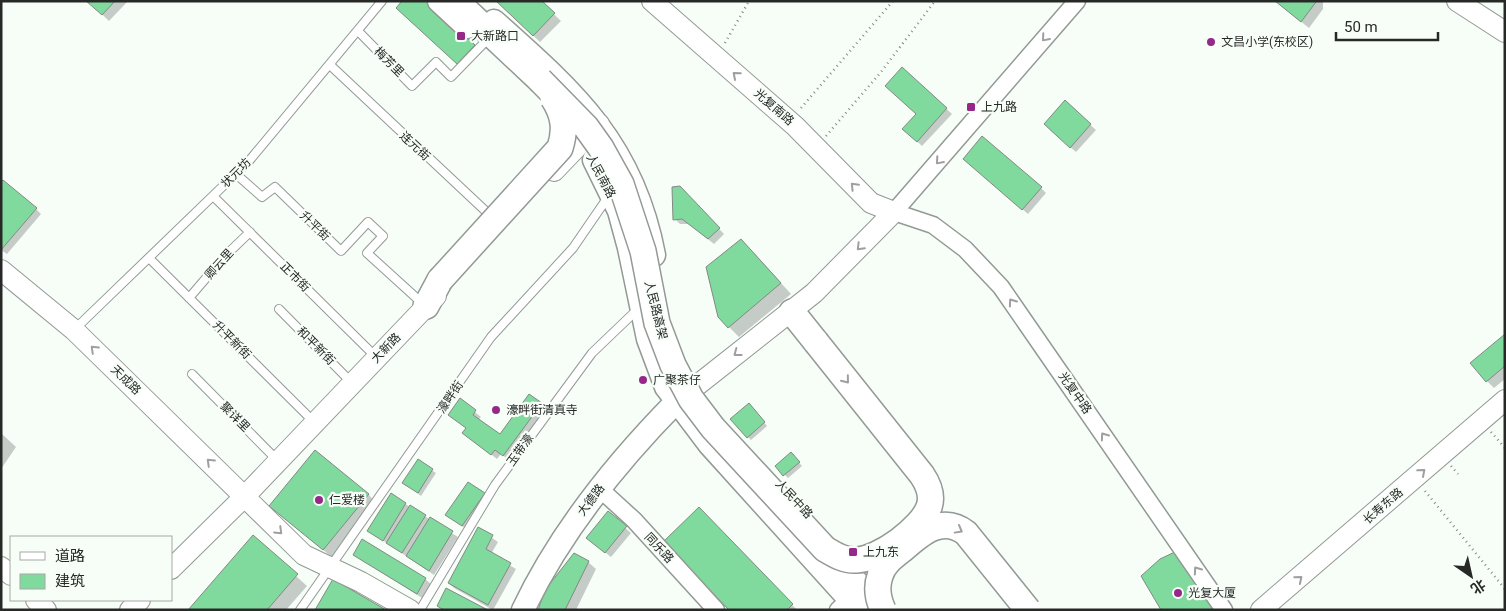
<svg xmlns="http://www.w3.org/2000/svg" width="1506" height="611" font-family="Roboto,'Noto Sans SC',sans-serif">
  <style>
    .shadow { fill: #0003 }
    .building { fill: #80da9d; stroke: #828984 }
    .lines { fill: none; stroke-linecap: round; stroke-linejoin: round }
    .service-casing { stroke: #939994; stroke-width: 10 }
    .minor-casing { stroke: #939994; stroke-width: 19 }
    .tertiary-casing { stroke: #939994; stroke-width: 22 }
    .secondary-casing { stroke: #939994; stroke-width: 25 }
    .primary-casing { stroke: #939994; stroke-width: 28 }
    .path { stroke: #868a86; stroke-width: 2.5; stroke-dasharray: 1 4; stroke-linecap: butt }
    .service { stroke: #fff; stroke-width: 8 }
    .minor { stroke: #fff; stroke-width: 16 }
    .tertiary { stroke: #fff; stroke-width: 20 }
    .secondary { stroke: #fff; stroke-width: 22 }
    .primary { stroke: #fff; stroke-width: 25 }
    .primary-bridge-casing { stroke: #939994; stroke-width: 28; stroke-linecap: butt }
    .primary-bridge { stroke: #fff; stroke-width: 25 }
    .oneway { stroke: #9e9f9e }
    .poi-dot { fill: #952889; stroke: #f7fef8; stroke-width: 2 }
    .labels { text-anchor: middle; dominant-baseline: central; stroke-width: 4.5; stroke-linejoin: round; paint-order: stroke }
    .poi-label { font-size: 12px; fill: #272927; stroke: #f7fef8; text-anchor: start }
    .street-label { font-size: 12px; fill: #272927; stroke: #f7fef8 }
  </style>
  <rect width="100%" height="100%" fill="#f7fef8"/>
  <path class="shadow" d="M88,1H128L109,21Z
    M425,1L479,51L463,68L403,13Z
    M498,1H540L561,21L540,42Z
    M1275,1H1323V9L1309,28Z
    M902,68L952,114L922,146L909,134L917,114Z
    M1065,102L1096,130L1076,152L1050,130Z
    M970,164L1041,188L1046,193L1028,214Z
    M679,187L724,234L714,244L689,224H680L675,219Z
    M36,209L41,214L7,254L1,250Z
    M751,250L791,294L739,337L729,327Z
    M1505,336V379L1494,388L1487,381Z
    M460,400L481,417L478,420L500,436L541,404L547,409L509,460L501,454L497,459L464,433L467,429L450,415Z
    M752,408L767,426L751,440L748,437Z
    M1,433L16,447L1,469Z
    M794,457L802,466L788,478L776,466Z
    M418,461L436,473L421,496L404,483Z
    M368,494L378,505L334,559L270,506Z
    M484,494L487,497L466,529L447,515Z
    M391,495L458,537L434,575L369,531Z
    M699,509L797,610H731Z
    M608,513L631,533L611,557L593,543Z
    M479,529L498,542L491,554L516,569L493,610L454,588L449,583Z
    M253,537L307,586L286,610H189Z
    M574,554L588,562L596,569L576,610H540Z
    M354,555L425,579L431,584L422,598Z"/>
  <path class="building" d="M86,1H115L102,15Z
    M402,1H427L475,45L457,64L396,8Z
    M496,1H542L555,13L533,36Z
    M1275,1H1316V2L1301,22Z
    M902,67L947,108L917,142L902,129L916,114L885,86Z
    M1065,100L1091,124L1070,148L1044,124Z
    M982,136L1042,187L1022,210L963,159Z
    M3,180L37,208L1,250V182Z
    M680,186L720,228L708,239L682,219L673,220L672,187Z
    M741,239L781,283L728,328L718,317L706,267Z
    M1505,334V366L1486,382L1470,363Z
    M529,394L542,403L503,456L495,450L491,455L462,433L466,428L448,415L460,398L476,410L473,415L500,434Z
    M749,403L765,422L747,438L730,419Z
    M315,450L369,494L323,550L269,506Z
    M791,452L800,462L783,476L775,466Z
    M418,459L433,469L418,493L402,483Z
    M468,482L485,493L462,526L445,515Z
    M391,493L406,503L383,541L367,531Z
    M410,505L426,515L402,553L386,543Z
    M699,507L793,604L787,610H729L663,542Z
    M608,511L627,526L605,553L586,538Z
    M430,517L453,531L429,571L406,556Z
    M478,527L493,535L486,549L511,563L488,605L448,583Z
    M253,535L298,574L267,610H188Z
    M362,539L426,578L417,594L353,555Z
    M1177,551L1216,610H1161L1141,576L1160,559Z
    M574,553L589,561L565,610H538L545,590Z
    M333,579L386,610H315Z
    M446,588L486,609L444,610L437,606Z"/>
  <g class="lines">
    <g class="service-casing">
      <path id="service" d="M358,31L412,86L436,62L451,77L484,43
        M330,65L493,218
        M236,174L262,197L275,187L341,251L368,222L383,236L367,253L422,303
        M213,196L377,358
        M149,258L315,423
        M189,298L225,256L250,232
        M279,309L352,383
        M75,329L249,161L382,1
        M192,374L278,461
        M300,610L491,337L573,248L608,197
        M420,610L495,485L592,353L639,308"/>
    </g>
    <g class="minor-casing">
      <path id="minor" d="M1077,1L894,212L933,225L965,249L1001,287L1224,610
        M600,489L634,520L716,610
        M838,610L850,599"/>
    </g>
    <g class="tertiary-casing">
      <path id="tertiary" d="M652,1L795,126L871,203L894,212L814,293L676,402
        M1457,1L1505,32
        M554,171L599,124
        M1,270L74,330L304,555L361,582L410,610
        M1,567L11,575
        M171,569L245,496L436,296
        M36,600L46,610
        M130,610L140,600
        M1261,610L1505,400"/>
    </g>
    <g class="secondary-casing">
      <path id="secondary" d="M439,1L467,27
        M494,21C575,93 633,144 654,255
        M594,160L619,211L629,248L648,339L666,387L709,444L859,610
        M523,610C560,532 616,463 676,402"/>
    </g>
    <g class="primary-casing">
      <path id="primary" d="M456,1L540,80
        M426,306L440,280
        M792,312L816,342
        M825,549L880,610"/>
    </g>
    <path class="path" d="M725,43L749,1
      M801,108L893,1
      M826,136L881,72L935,1
      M1491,432L1505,448
      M1451,466L1458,474
      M1425,491L1505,589"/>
    <use href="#service" class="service"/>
    <use href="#minor" class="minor"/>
    <use href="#tertiary" class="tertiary"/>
    <use href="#secondary" class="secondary"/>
    <use href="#primary" class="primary"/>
    <g class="primary-bridge-casing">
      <path id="primary-bridge" d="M540,80L586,127L601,148L621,184L643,251L657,323L673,365L691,399L713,428L825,549C835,555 845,561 857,560C879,559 922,528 929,507C933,496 928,484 922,475L816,342
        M440,280L560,148C566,129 564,115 553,98
        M883,610C878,599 876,587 880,576C883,564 893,557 902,550C920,534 942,514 966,533L1028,610"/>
    </g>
    <use href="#primary-bridge" class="primary-bridge"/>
  </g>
  <defs><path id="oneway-chevron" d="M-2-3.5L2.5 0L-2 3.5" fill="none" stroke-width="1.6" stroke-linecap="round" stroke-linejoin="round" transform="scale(1.25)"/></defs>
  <g class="oneway">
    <use href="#oneway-chevron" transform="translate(1045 38) rotate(131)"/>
    <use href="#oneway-chevron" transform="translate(736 75) rotate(-139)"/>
    <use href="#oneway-chevron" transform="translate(939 161) rotate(131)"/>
    <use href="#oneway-chevron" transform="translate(854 186) rotate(-134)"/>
    <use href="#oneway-chevron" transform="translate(860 247) rotate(135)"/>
    <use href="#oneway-chevron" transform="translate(1012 302) rotate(-125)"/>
    <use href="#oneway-chevron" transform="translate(94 349) rotate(-136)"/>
    <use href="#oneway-chevron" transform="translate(737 353) rotate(143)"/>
    <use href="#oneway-chevron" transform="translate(846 380) rotate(51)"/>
    <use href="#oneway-chevron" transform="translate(1104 436) rotate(-125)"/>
    <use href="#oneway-chevron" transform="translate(210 462) rotate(-136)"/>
    <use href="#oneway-chevron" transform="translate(1422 472) rotate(-41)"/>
    <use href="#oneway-chevron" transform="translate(959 530) rotate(29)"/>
    <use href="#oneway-chevron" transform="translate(279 531) rotate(44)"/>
    <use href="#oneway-chevron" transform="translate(1197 570) rotate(-125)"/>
    <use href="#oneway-chevron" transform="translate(1299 579) rotate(-40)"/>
  </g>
  <g class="poi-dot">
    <rect x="456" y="31" width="10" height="10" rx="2.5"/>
    <circle cx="1211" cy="42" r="5"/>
    <rect x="966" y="102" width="10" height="10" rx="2.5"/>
    <circle cx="643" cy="380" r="5"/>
    <circle cx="496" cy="410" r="5"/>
    <circle cx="319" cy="500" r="5"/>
    <rect x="848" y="547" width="10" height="10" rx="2.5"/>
    <circle cx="1178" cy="593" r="5"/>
  </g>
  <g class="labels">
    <g class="poi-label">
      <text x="471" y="36">大新路口</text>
      <text x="1221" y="42">文昌小学(东校区)</text>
      <text x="981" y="107">上九路</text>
      <text x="653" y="380">广聚茶仔</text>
      <text x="506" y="410">濠畔街清真寺</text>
      <text x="329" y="500">仁爱楼</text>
      <text x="863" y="552">上九东</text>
      <text x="1188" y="593">光复大厦</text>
    </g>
    <g class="street-label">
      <text transform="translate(389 62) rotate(45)">梅芳里</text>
      <text transform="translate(774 107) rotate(41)">光复南路</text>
      <text transform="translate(415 146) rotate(43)">连元街</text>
      <text transform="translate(236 173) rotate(-45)">状元坊</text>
      <text transform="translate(601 176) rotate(62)">人民南路</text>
      <text transform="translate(315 226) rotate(44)">升平街</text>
      <text transform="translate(219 264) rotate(-48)">卿云里</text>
      <text transform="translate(295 277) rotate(45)">正市街</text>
      <text transform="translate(656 310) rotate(76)">人民路高架</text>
      <text transform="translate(232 340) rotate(45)">升平新街</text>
      <text transform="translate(316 346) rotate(45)">和平新街</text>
      <text transform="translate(386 348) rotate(-46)">大新路</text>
      <text transform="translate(126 380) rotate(44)">天成路</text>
      <text transform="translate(1075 393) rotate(55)">光复中路</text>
      <text transform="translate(450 397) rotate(-56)">濠畔街</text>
      <text transform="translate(235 417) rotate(45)">聚详里</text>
      <text transform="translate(520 450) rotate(-54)">玉带濠</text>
      <text transform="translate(794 499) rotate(47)">人民中路</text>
      <text transform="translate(591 500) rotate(-53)">大德路</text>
      <text transform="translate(1383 506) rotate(-41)">长寿东路</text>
      <text transform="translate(659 548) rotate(47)">同乐路</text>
    </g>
  </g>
  <rect width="1506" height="611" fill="none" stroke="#272927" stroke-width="5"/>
  <rect x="10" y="536" width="162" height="65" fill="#f7fef8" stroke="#a4a9a4"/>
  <rect x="20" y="552" width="25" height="8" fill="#ffffff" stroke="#a4a9a4"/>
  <text x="55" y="561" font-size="15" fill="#272927">道路</text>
  <rect x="20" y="574" width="25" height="15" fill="#80da9d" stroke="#a4a9a4"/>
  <text x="55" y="586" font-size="15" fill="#272927">建筑</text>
  <g transform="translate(1471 576) rotate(146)" stroke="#f7fef8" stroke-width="4" paint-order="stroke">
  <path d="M0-4L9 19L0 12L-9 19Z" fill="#272927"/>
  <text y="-8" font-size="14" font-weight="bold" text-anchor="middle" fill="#272927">北</text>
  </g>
  <path d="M1336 32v8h102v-8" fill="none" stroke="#272927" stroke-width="2.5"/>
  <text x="1344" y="32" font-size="15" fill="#272927" stroke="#f7fef8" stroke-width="4" paint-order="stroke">50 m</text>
</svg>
